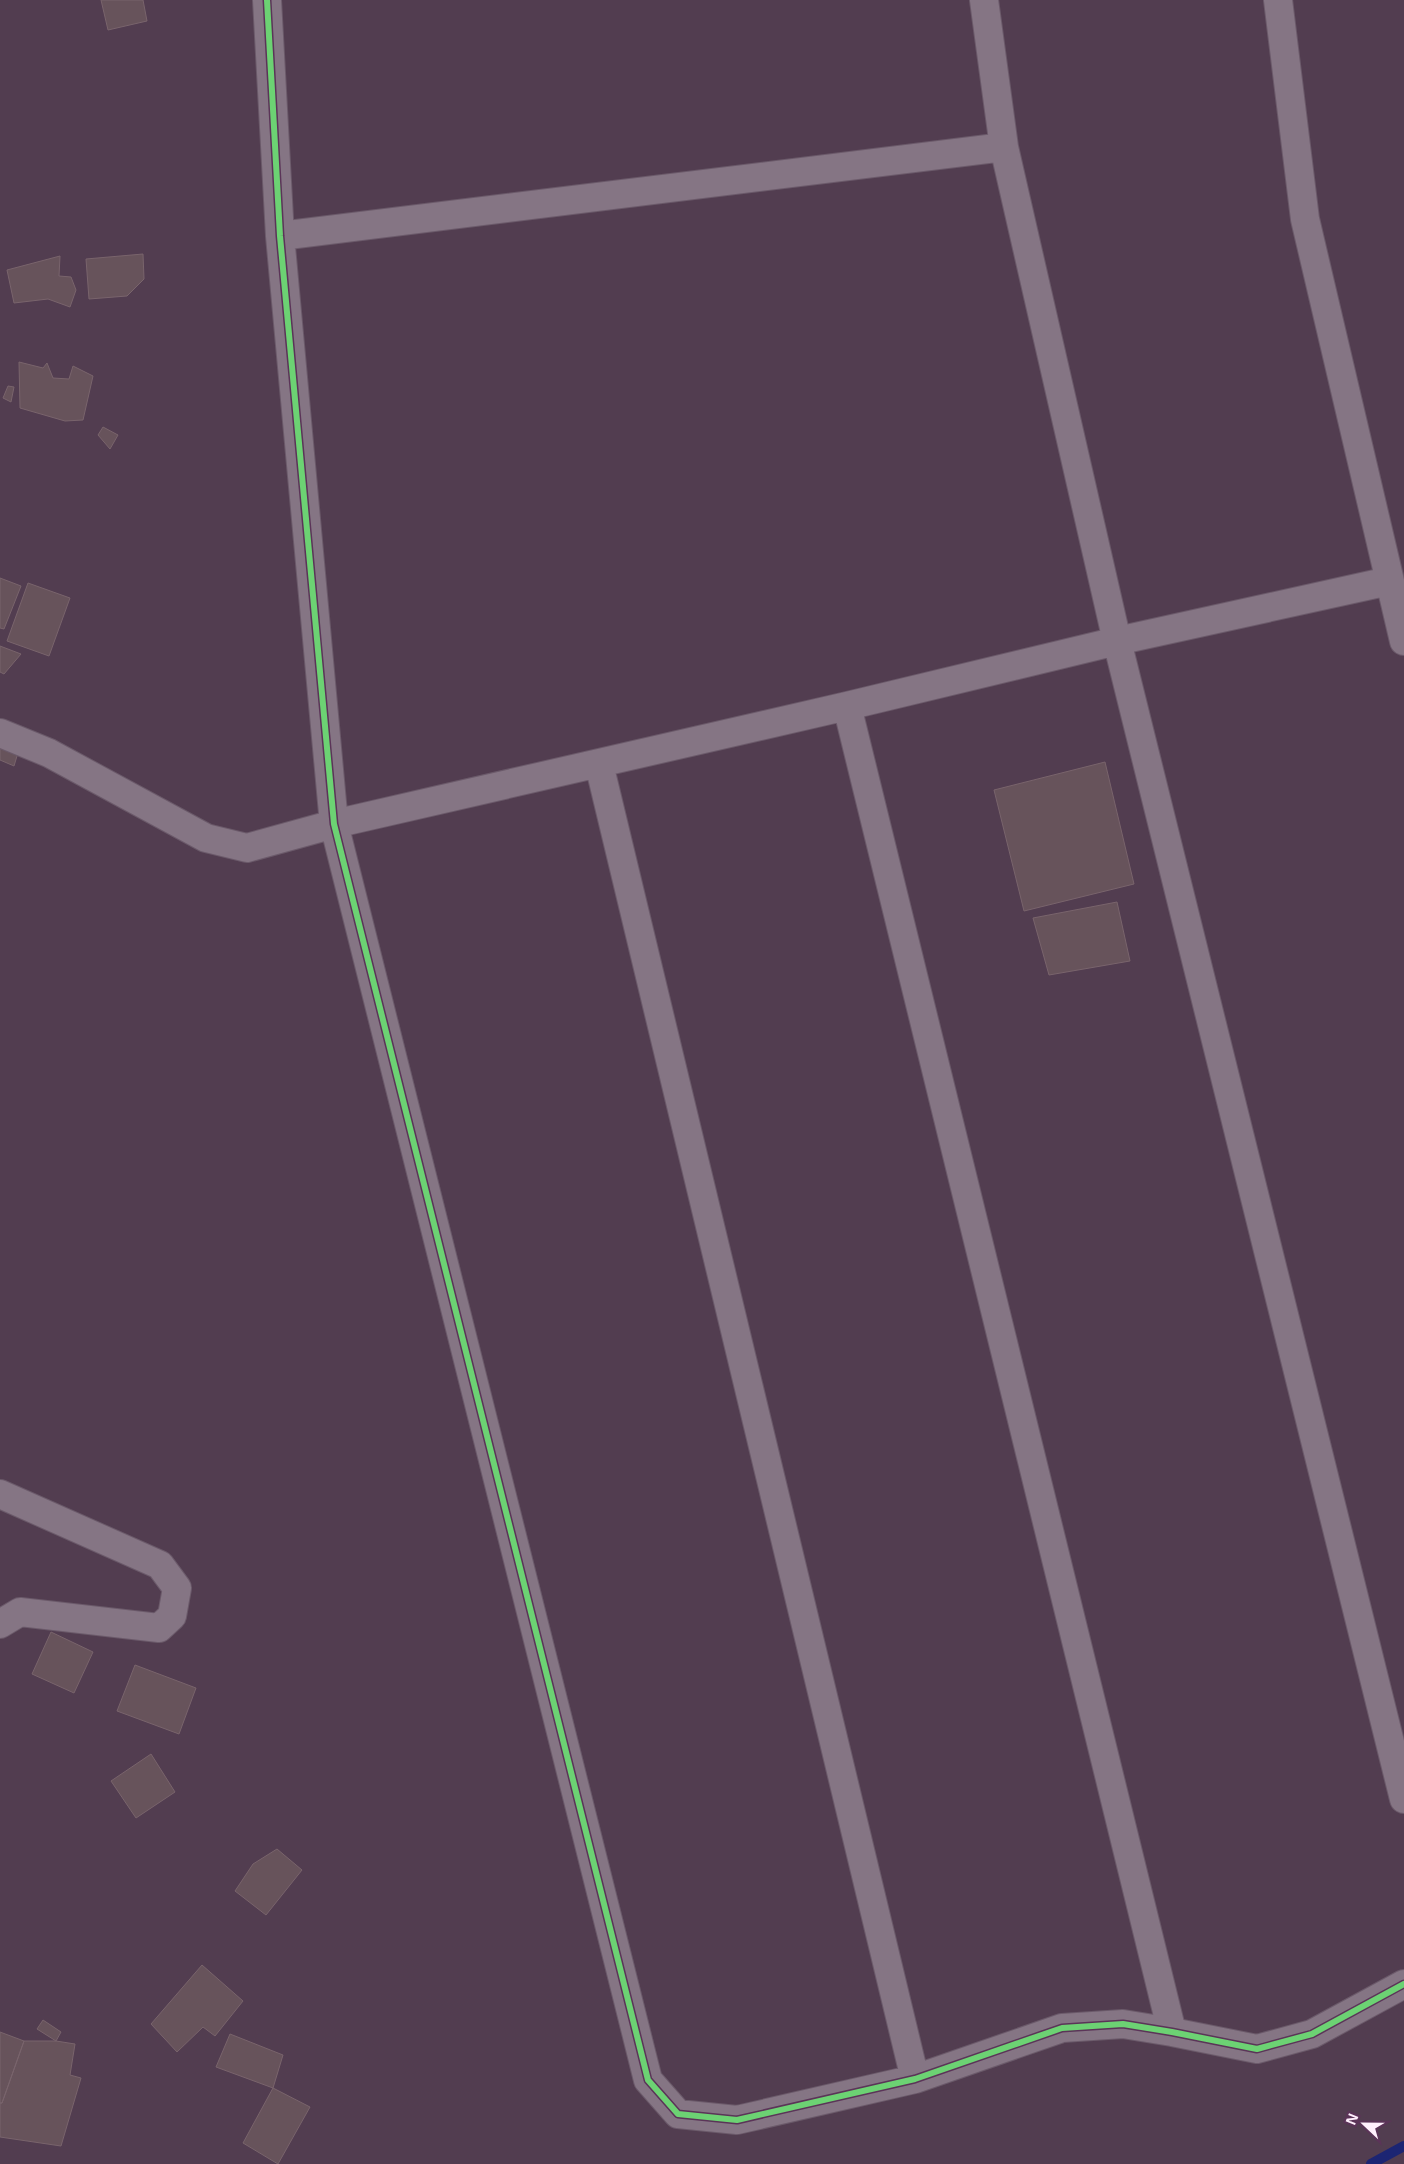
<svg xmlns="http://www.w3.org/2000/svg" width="1404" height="2164" font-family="'Open Sans',sans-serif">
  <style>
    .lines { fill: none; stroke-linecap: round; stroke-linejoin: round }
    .stream { stroke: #1c2573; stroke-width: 10 }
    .building { fill: #67535b; stroke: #79646c }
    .minor-casing { stroke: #6b5a6a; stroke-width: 30 }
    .minor { stroke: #857584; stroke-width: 28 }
    .cycleway-casing { stroke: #5b3458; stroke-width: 9 }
    .cycleway { stroke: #6cd273; stroke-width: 6 }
  </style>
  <rect width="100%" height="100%" fill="#523d50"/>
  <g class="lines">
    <path class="stream" d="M1371,2164L1404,2146"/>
  </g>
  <path class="building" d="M101,0H143L147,21L108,30Z
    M143,254L144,279L127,296L89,299L86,259Z
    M60,256L59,276L71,277L76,290L70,307L48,299L14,303L7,270Z
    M19,362L43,368L47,363L53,378L69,379L73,366L93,376L83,420L65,421L20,408Z
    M8,386L14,387L11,402L3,398Z
    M103,427L118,435L110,449L98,435Z
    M0,578L21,586L4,629L0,628Z
    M28,583L70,598L49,656L7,641Z
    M0,646L21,654L4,674L0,672Z
    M0,738L20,746L14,766L0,760Z
    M1105,762L1134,884L1024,911L994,790Z
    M1117,902L1130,961L1049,975L1033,918Z
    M51,1632L93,1652L74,1693L32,1674Z
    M135,1665L196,1688L179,1734L117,1711Z
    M151,1754L175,1792L136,1818L111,1781Z
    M277,1849L302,1870L266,1915L235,1891L253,1864Z
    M202,1965L243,2001L215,2036L203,2027L177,2052L151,2024Z
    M43,2020L61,2032L56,2041L37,2029Z
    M0,2032L24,2041L2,2103H0Z
    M230,2034L283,2055L273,2088L216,2067Z
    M24,2041H56L75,2044L70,2075L81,2078L61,2146L0,2137V2103H2Z
    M273,2088L310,2107L278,2164L243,2143Z"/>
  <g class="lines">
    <g class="minor-casing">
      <path id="minor" d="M267,0L280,236L334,824L648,2080L678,2114L737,2120L915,2079L1062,2028L1123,2024L1172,2032L1257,2049L1312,2034L1404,1984
        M984,0L1004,147L1117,641L1404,1799
        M1278,0L1305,219L1404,641
        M280,236L1004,147
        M847,706L1172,2032
        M0,733L49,753L206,838L247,848L334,824L847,706L1117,641L1389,581
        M599,764L915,2079
        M0,1494L160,1565L177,1588L172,1616L159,1628L20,1612L0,1624"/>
    </g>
    <use href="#minor" class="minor"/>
    <g class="cycleway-casing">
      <path id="cycleway" d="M267,0L280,236L334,824L648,2080L678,2114L737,2120L915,2079L1062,2028L1123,2024L1172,2032L1257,2049L1312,2034L1404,1984"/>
    </g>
    <use href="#cycleway" class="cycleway"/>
  </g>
  <g transform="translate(1364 2124) rotate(292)" stroke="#5b3458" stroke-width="4" paint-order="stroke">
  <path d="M0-4L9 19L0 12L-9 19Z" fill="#fff0fd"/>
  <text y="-8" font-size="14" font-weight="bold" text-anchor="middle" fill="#fff0fd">N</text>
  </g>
</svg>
